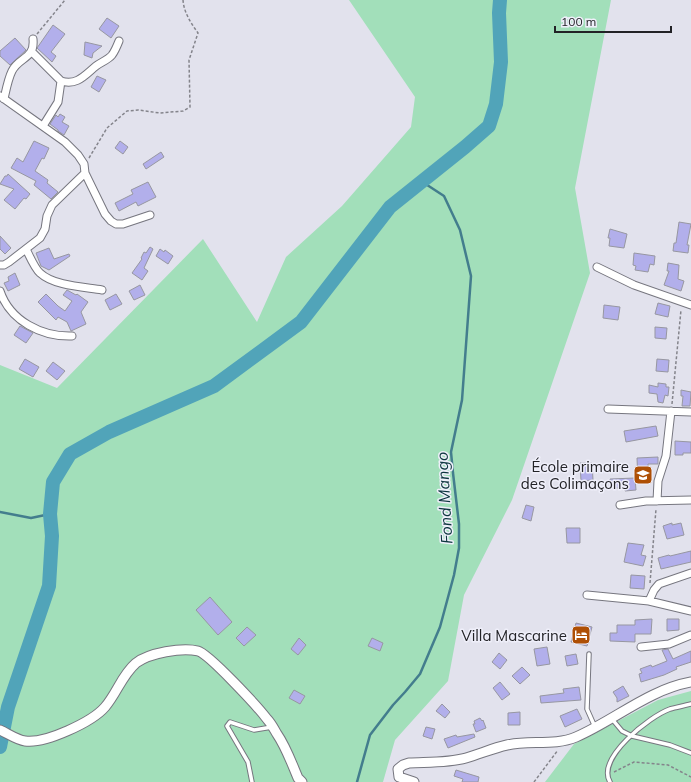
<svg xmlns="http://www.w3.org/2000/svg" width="691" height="782" font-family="Mulish,sans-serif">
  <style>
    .green { fill: #a2dfba }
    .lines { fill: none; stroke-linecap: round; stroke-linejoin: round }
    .stream { stroke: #437d8d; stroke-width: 2.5 }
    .river { stroke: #51a4b9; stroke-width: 14 }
    .building { fill: #b2afeb; stroke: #9797a1 }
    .lane-casing { stroke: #76767f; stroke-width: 5.5 }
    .street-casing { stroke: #76767f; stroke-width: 9 }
    .secondary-casing { stroke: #76767f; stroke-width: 11 }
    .path { stroke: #84848b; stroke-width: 1.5; stroke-dasharray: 3 2; stroke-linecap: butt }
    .lane { stroke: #fff; stroke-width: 3.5 }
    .street { stroke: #fff; stroke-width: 7 }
    .secondary { stroke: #fff; stroke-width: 9 }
    .labels { text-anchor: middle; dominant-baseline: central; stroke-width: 3; stroke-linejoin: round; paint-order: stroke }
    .poi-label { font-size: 15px; fill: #222226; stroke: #efeffa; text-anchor: end }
    .water-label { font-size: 16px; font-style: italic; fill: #0d353e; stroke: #efeffa }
  </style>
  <rect width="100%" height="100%" fill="#e2e2ed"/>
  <path class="green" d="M349,0H611L575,188L590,273L512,500L464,595L448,681L395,740L383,782H0V365L57,388L203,239L257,322L286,257L342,206L411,127L415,97Z
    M691,691V782H545L574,744L658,700Z"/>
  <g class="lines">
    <path class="stream" d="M0,512L31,518L50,514
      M357,782L370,735L393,705L405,692L420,674L440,627L454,575L459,548V524L453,473L451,452L462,400L471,276L460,230L444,196L421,181"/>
    <path class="river" d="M0,747L8,707L49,586L52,536L50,514L53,482L70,454L109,432L214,386L301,322L390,207L465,147L489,126L496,104L501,62L499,13L500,0"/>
  </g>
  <path class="building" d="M107,18L119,26L111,38L99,29Z
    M53,25L65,34L51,52L56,56L52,62L37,48Z
    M15,38L26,50L10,65L0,56V51Z
    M85,42L102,46L93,53L92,58L84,55Z
    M97,76L106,80L99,92L91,87Z
    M60,114L65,117L62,122L69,126L64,135L58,131V130L50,124L56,115L58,117Z
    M34,141L49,148L44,159L42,158L35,171L48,180L47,183L58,192L51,199L34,185L36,181L11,168L17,158L23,162Z
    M120,141L128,147L123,154L115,148Z
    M161,152L164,157L146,169L143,164Z
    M8,174L30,194L26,199L24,198L15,209L4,200L14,189L0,184L5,176H7Z
    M148,182L156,197L138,206L136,202L119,211L115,203L133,194L131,190Z
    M679,222L691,224L687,245H689L688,253L673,251L674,243H676Z
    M610,229L627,234L624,248L609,246L610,238H608Z
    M0,236L11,248L5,254L0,249Z
    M150,247L153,249L144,268L148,271L142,280L132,273L142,259L141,258L144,252L146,253Z
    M49,248L54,259L69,254L70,256L49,270L41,266L36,253Z
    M160,249L164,252L165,250L173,256L168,264L156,256Z
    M634,253L655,256L654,265L650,264L648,272L635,270L636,266L633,265Z
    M668,263L679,265L678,279L684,281L681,291L664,285L669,271H667Z
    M15,273L20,285L8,291L4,283L9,281L8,277Z
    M140,285L145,295L134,300L129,291Z
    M67,290L76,295L77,294L88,302L81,312L86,324L71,331L67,322L58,317L56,320L38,302L46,294L58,306L65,311L72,301L63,295Z
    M116,294L122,304L110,310L105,300Z
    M658,303L670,306L668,317L655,314Z
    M604,305L620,307L618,320L603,318Z
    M20,326L33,333L26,343L14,335Z
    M655,327L667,328L666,339L655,338Z
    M25,359L39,367L33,377L19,369Z
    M657,359L669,360L668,372L656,371Z
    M53,362L65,371L57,380L46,371Z
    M658,383L666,384V387H669L668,396L665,395L663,403L658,402L657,394L649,393V385L658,387Z
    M681,390L691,392L690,406H682L683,396H681Z
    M656,426L658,436L626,442L624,431Z
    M675,441L691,442V453H683V455H675Z
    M658,457V464H648V483H638L637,458Z
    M580,463H592L593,480L581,481Z
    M635,478L636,490L625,491V488H611L610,479Z
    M526,505L534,507L531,521L522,518Z
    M672,523V525L681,523L684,535L667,539L663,526Z
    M566,528H580V543H567Z
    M628,543L644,545L641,555L646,556L643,566L624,562Z
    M691,551V562L661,569L658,558L669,555L670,556Z
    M631,575L645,576L644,589L630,588Z
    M210,597L232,622L218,635L196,610Z
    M652,619L651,634H635V642L610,641V633H617V625H635V620Z
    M667,619H679V630L667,631Z
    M576,623L592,627L587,646L571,642Z
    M247,627L256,635L244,646L236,638Z
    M299,638L306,645L298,655L291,649Z
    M372,638L383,643L380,651L368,646Z
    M547,647L550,664L537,666L534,649Z
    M668,649L673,659L691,651V662L676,667L677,669L664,675L641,682L639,674L642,673L640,669L651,665L652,667L667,661L662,650Z
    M499,653L507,660L500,669L492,662Z
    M576,654L578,664L567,666L565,656Z
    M522,667L530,675L520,684L512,676Z
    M500,682L510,694L502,700L493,688Z
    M623,686L629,696L617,702V698L613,692Z
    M579,687L581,700L541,703L540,696L564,693L563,689Z
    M294,690L305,696L300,704L289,698Z
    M442,704L450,712L445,718L436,711Z
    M577,709L582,719L565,727L560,716Z
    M520,712V725H508V713Z
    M480,718L482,721L483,720L486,728L476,732L473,724H475L474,721Z
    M426,727L435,729L432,739L423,736Z
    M474,734L475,737L448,748L444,739L456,735L457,737Z
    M456,770L479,777L478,782H462L463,779L454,776Z"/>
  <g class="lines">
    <g class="lane-casing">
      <path id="lane" d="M589,654L587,709L595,727
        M612,719L622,731L632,736L670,745L691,753
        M252,782L248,762L227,726L230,722L254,730L272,727
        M610,782C596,758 650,716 670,709C677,707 684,706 691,704"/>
    </g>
    <g class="street-casing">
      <path id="street" d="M32,52L61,81L58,102L43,126
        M61,81C77,86 85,75 96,66C101,62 108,60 112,55C115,51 117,46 119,41
        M0,96L65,142L78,155L84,164L85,173L105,214L111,221L116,224H123L150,215
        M4,99C6,90 8,79 12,71C19,57 35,59 33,39
        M26,249C29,255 35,269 40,273C54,286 84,287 102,290
        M0,265H4L9,262L40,238L45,229L47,216L52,205L85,173
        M597,267L634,285L691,305
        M0,291C10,321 42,337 72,336
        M608,409L691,412
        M657,501L658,481L666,456L671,411
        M620,505L646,501L691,500
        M587,595L649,601L691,611
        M649,601L654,590L659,584L691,573
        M641,647L669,644L691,635"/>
    </g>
    <g class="secondary-casing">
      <path id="secondary" d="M0,730C7,733 17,740 25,741C45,744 92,722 105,707C117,693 122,675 136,663C149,653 182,647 198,651C209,654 258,707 267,719C271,723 274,729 277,734C286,747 292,764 298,778L302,782
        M399,777L398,769L403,765L409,763C428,762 448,763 466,758C480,754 493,748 507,745C529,740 555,746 576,737C615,720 648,690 691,682
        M399,777L414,782"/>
    </g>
    <path class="path" d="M37,34L65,0
      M89,158L107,128L127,111L138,110L160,113L183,111L190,107L189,60L198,33C191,23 184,13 183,0
      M672,404L681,310
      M650,583L656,509
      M614,772L634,762L668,765L691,777
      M534,782L558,750"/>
    <use href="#lane" class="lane"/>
    <use href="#street" class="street"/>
    <use href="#secondary" class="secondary"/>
  </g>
  <defs>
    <g id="school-square" transform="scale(1)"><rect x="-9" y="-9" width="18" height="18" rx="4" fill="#ae4f04" stroke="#efeffa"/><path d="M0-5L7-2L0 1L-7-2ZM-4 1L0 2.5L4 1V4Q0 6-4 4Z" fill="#fff"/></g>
    <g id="hotel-square" transform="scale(1)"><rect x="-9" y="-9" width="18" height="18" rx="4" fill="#ae4f04" stroke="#efeffa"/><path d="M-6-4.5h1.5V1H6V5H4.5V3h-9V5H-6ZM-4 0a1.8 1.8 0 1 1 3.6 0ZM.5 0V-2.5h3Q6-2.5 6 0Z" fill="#fff"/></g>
  </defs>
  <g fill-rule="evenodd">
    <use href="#school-square" x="643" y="475"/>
    <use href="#hotel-square" x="581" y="635"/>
  </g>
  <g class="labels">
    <g class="poi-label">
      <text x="629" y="466">École primaire<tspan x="629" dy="17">des Colimaçons</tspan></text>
      <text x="567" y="635">Villa Mascarine</text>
    </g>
    <g class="water-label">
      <text transform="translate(444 498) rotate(-93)">Fond Mango</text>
    </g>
  </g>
  <path d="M555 26v6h116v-6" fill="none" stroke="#222226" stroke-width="2"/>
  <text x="561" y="26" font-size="12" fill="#222226" stroke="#efeffa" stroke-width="3" paint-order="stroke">100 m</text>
</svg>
